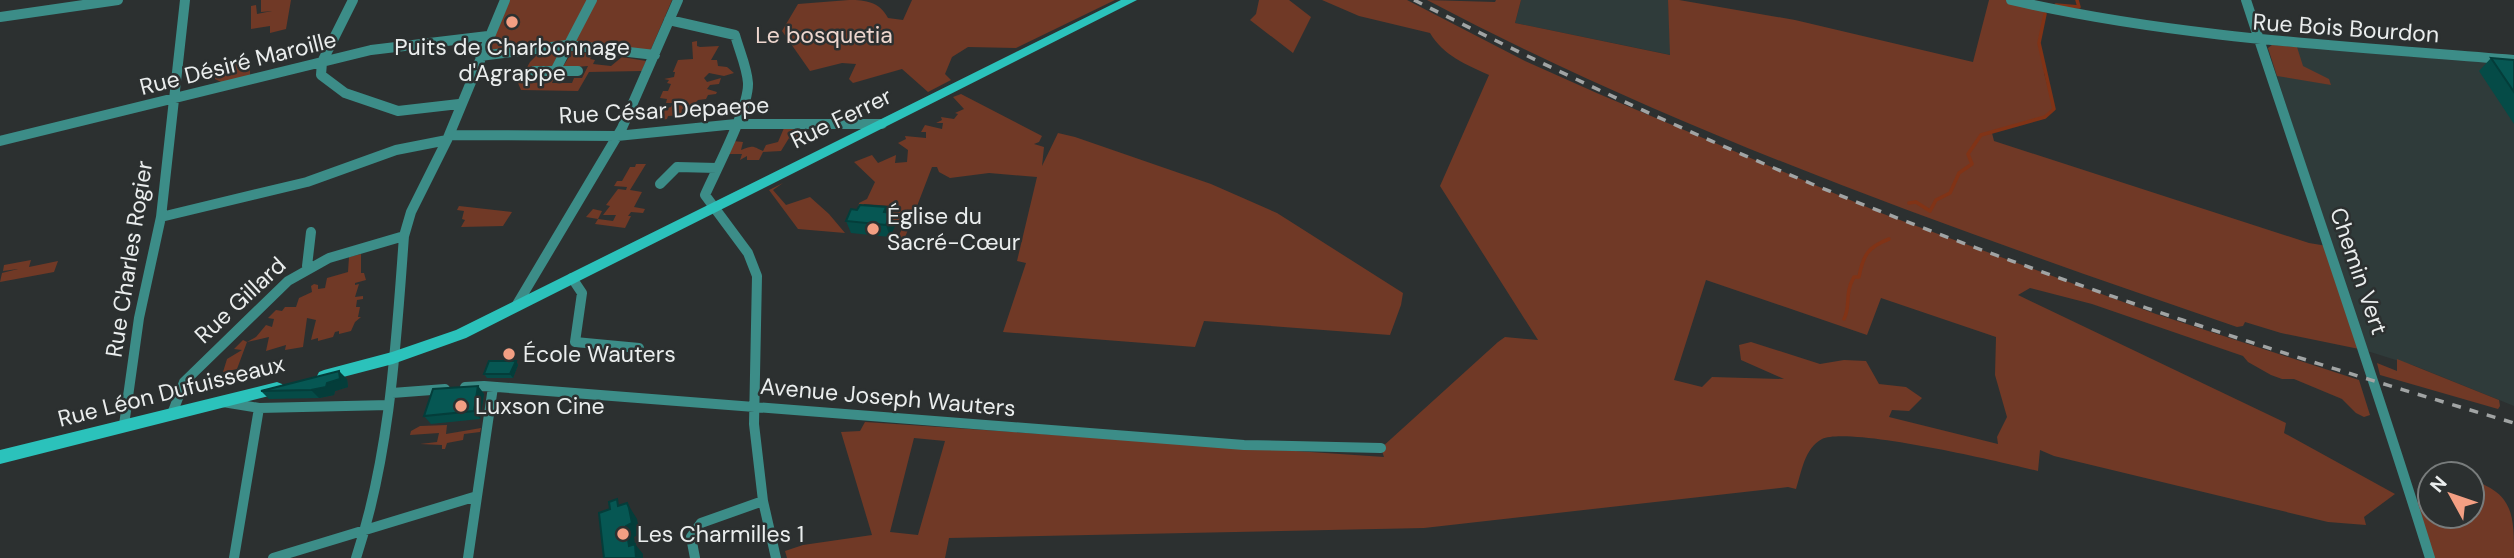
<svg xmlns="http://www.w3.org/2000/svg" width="2514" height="558" font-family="'DM Sans',sans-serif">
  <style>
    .built { fill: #2f3b3a }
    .green { fill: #703926; fill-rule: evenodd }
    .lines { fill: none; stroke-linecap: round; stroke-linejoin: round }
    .stream { stroke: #813316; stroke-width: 3.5 }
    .street { stroke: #3c8d88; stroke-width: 10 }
    .secondary { fill: #2bc2bb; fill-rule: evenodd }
    .rail { stroke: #a1a4a4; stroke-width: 3.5; stroke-dasharray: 9 9; stroke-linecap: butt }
    .wall { fill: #054b47 }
    .shaded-wall { fill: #043d3a }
    .building { fill: #065753; stroke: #043d3a; stroke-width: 2 }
    .poi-dot { fill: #f39f83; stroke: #2c3030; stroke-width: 2.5 }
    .labels { text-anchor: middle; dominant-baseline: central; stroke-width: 5; stroke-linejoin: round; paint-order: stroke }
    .street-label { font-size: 23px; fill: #eaeded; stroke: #2c3030 }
    .park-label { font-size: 23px; fill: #eed6ce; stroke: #2c3030 }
    .poi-label { font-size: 23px; fill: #eaeded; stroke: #2c3030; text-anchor: start }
  </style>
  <rect width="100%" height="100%" fill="#2c3030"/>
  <path class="built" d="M1521,0H1668L1671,55L1515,23Z
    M2272,45L2514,63V406L2415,366L2364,350L2268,48Z"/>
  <path class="green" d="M261,0H291L286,29L270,33V26L251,29V6L256,5L257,14L272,11L261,12Z
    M510,0H672L651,49L648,51L579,41L488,52Z
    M849,0C866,0 880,2 888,18L903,20L912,0H1115L1016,48L968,47L952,57L945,74L951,80L928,92L902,69L853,83L849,79L856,64L842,63L810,71L782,31L798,4Z
    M1259,0H1289L1311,17L1293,53L1250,20L1256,14Z
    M1322,0H1407L1525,61L1599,94L1881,213L2156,314L2359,380L2370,415L2364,417L2356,413L2342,399L2294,379H2282L2271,375L2248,362L2243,356L2092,304L2030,288L2018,295L2286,423L2284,433L2395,494L2364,517L2366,525L2328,522L2054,456L2040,450L2038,471C2002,462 1849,426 1822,439C1804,449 1802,471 1796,489L1788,487L1424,528L949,538L945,558H787L785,551L803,545L872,535L841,432L860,431L865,422L1384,457L1381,448L1498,342L1505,337L1538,340L1440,186L1489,75C1465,64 1444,56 1430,33L1359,16ZM1706,280L1867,335L1881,298L1996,337L1995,375L2007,417L1997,437L1998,444L1889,417L1892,410L1909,411L1922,398L1906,387L1879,384L1866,361L1844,360L1820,364L1751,342L1739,345L1741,360L1784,379L1712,377L1702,387L1674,380ZM914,438L945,441L918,535L890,532Z
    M1427,0L1495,2L1496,0H1521L1515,23L1670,55L1668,0H1679L1795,20L1973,62L1989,0H2011L2045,8L2039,43L2045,66L2044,73L2054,109L2045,117L1992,133L1994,141L2309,243L2327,246L2364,350L2281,333L2245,322L2243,326L2237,327C1962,232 1685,136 1427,0Z
    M697,41V46L700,47L719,46L711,60H717L718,66L727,67L734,73L724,76L709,73L704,78L707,82L721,78L719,84L710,85L707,89L717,92L716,94L708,95L706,99L698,100L690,108L682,109L681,115L668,116L667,119L661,120V117L652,118L654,112L671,107L673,103H666L667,99L660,98L663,91H668L671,84L667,83L669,80L664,79L674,77L675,72H673L678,60L693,59L692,42Z
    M2272,45L2297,47L2303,66L2329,79L2331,85L2277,76L2268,48Z
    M562,51L557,57L559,60L553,66L555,67L537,69L531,66L524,79L531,80L530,83L549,82L551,73L559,74L555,75L552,83H572L574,78H582L588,66L562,68L571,54L569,51L594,54L590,59L595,60L593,64L611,66L622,57L646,61L642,71L589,72L578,91L521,90L518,83L530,62L539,53Z
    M250,59V78L223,83L215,79V74L227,65Z
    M961,94L1042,136L1039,142L1034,144L1044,147L1042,166L1058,133L1075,137L1211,184L1277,213L1403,293L1401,305L1390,335L1204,321L1195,347L1003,332L1026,263L1017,261L1037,177L989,173L950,178L939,172L937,167H932L904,240L890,238L898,237L903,227L888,224L892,206L864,204L861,211L858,210L859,203L867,199L875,182L854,162L872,155L878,163L896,155L895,163L907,162L908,150L898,143L906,139L905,136L926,138V132H921L925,125L942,129L943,123H936L942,120L941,117L954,119L958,114L955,113L964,109L953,97Z
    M784,128H799L805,138L794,144L789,138L781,151L763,152L759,160H747V156L740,160L742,154H728L733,141L743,142L741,150C754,145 752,146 763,151L766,145L778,142Z
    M636,164H646L630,190L642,192L634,207L645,209L643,213L631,212L628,216H631L625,228L595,224L598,219L586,217L593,209L602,211L598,219L613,221L616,215H603L610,206L606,205L618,189L626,190L627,187L614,186L617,181H622L630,167H635Z
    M783,183L773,190L786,205L810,197L829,214L845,233L798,229L769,190Z
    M459,206L512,212L503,226L461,227L465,220L462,219L464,211L457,210Z
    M361,254V273H364L366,280L355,283V285L359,284L355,297L363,296V299L357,300L356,307H360L358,317H361L355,322L351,331L339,334V331L335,332L333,337L318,341V338L311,340L316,320L307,318L303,347L285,350L286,345L266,351L269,337L247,342L237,369L223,372L227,359L242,350L234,349L243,340L247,342L256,337L266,325L272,327L274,319L268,318L276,310L282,311L285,307H296L299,298L312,292L311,286L314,284L318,285V289L325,288L327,278L348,272L349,257Z
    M31,260L29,267L58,261L54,272L0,282L2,273L18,269L3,271L4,265Z
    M2397,359L2499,400L2500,406L2498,409L2380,375L2377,363L2397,371Z
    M447,425L446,434L481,428L480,432L464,434L463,440L447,443L445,449H442V445L420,444L437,442L439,433L410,435L411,431L420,426Z
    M2472,480C2514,494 2514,515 2514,558H2430L2412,501L2430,502V516H2472Z"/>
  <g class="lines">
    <path class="stream" d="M2056,5L2079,7L2077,0
      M1909,203L1916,202L1930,211L1936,200L1950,193L1959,173L1972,164L1968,154L1981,135L2045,117L2054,109L2039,43L2045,14
      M1844,319C1851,306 1844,294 1854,277H1859C1863,255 1868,247 1889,239"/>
    <path class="street" d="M353,0L322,62L321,75L345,93L398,111L459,104
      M2011,0C2176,38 2346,46 2514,60
      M2246,0C2307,186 2372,371 2430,558
      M0,17L118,0
      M669,20L735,35C739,50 747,67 748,83C749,108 716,170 705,195L748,253L757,276L754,424L763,501L776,558
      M480,56L567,45L655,55
      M534,71H555L592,0
      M555,71H578
      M449,135L617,136L736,124H882
      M0,141L371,50L488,36
      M660,184L677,167L717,168
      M161,217L307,182L396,150L447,140
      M307,266L311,232
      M572,278L582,293L575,342L639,348
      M516,306L622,128L678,0
      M465,387L484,386L1244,445L1381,448
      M392,393L445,389
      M223,402L259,408L389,405
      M172,414L184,382L288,281L329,258L404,236
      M124,425L139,318L161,217L185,0
      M234,558L259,408
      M273,558L477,496
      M356,558C390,455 396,344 404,236L411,212L447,140L505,0
      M468,558L493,387
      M695,558L691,537L701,523L763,501"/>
    <path class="secondary" d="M1121,0H1137L466,338L393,364L324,382L319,380L317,376L319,372L324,370L392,352L456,330Z
      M277,382L282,384L284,388L282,392L277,394L0,464V450Z"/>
    <path class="rail" d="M1414,0C1545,66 1677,128 1812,184C2041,278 2277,353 2514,423"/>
  </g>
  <path class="wall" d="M2491,58L2514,60V124L2479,71Z
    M886,207L888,213H891L895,226L890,237L851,233L846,221L857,210Z
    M516,361L518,365L513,378H487L484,374Z
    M347,379L348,387L335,391L334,395L319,398L269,399L261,391Z
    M478,386L484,394L480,419L431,424L424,416Z"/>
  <path class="shaded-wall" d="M886,207L889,217L891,213L895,226L890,237L886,225L884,212Z
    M516,361L518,365L513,378L510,374Z
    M339,371L347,379L348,387L335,391L334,395L319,398L311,390L327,383Z
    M478,386L484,394L480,419L474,411Z
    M627,503L637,519L640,534L634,537L635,544L643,554V558H636L629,546L626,526Z"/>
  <path class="building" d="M2491,58L2514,60V92Z
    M860,205L886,207L884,212L891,213L886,225L846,221L851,209L857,210Z
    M489,361H516L510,374H484Z
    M339,371L340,379L327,383L326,387L311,390L261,391Z
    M478,386L474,411L424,416L433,389Z
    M617,499L618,506L627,503L629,508L632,523L626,526L629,546L635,544L636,558H604L599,513L610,509L609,502Z"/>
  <g class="poi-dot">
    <circle cx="512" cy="22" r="7"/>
    <circle cx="873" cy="229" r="7"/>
    <circle cx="509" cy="354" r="7"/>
    <circle cx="461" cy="406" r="7"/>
    <circle cx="623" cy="534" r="7"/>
  </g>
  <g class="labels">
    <g class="street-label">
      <text transform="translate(2346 28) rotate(4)">Rue Bois Bourdon</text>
      <text transform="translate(238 63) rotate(-14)">Rue Désiré Maroille</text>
      <text transform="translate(664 110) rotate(-3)">Rue César Depaepe</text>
      <text transform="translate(841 118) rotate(-26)">Rue Ferrer</text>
      <text transform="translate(129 259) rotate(-81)">Rue Charles Rogier</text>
      <text transform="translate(2359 271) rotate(71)">Chemin Vert</text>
      <text transform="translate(240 300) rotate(-43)">Rue Gillard</text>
      <text transform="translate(171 391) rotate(-14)">Rue Léon Dufuisseaux</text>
      <text transform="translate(888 397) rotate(5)">Avenue Joseph Wauters</text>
    </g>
    <g class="park-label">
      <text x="824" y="35">Le bosquetia</text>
    </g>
    <g class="poi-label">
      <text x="512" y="47" text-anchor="middle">Puits de Charbonnage<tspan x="512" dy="26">d'Agrappe</tspan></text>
      <text x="887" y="216">Église du<tspan x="887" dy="26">Sacré-Cœur</tspan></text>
      <text x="523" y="354">École Wauters</text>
      <text x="475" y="406">Luxson Cine</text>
      <text x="637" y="534">Les Charmilles 1</text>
    </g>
  </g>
  <g transform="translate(2451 495) rotate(310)"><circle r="33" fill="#2c3030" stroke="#787c7c" stroke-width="2"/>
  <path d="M0-5L12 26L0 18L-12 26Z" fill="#f39f83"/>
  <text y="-10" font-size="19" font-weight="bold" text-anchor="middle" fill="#eaeded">N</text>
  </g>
</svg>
